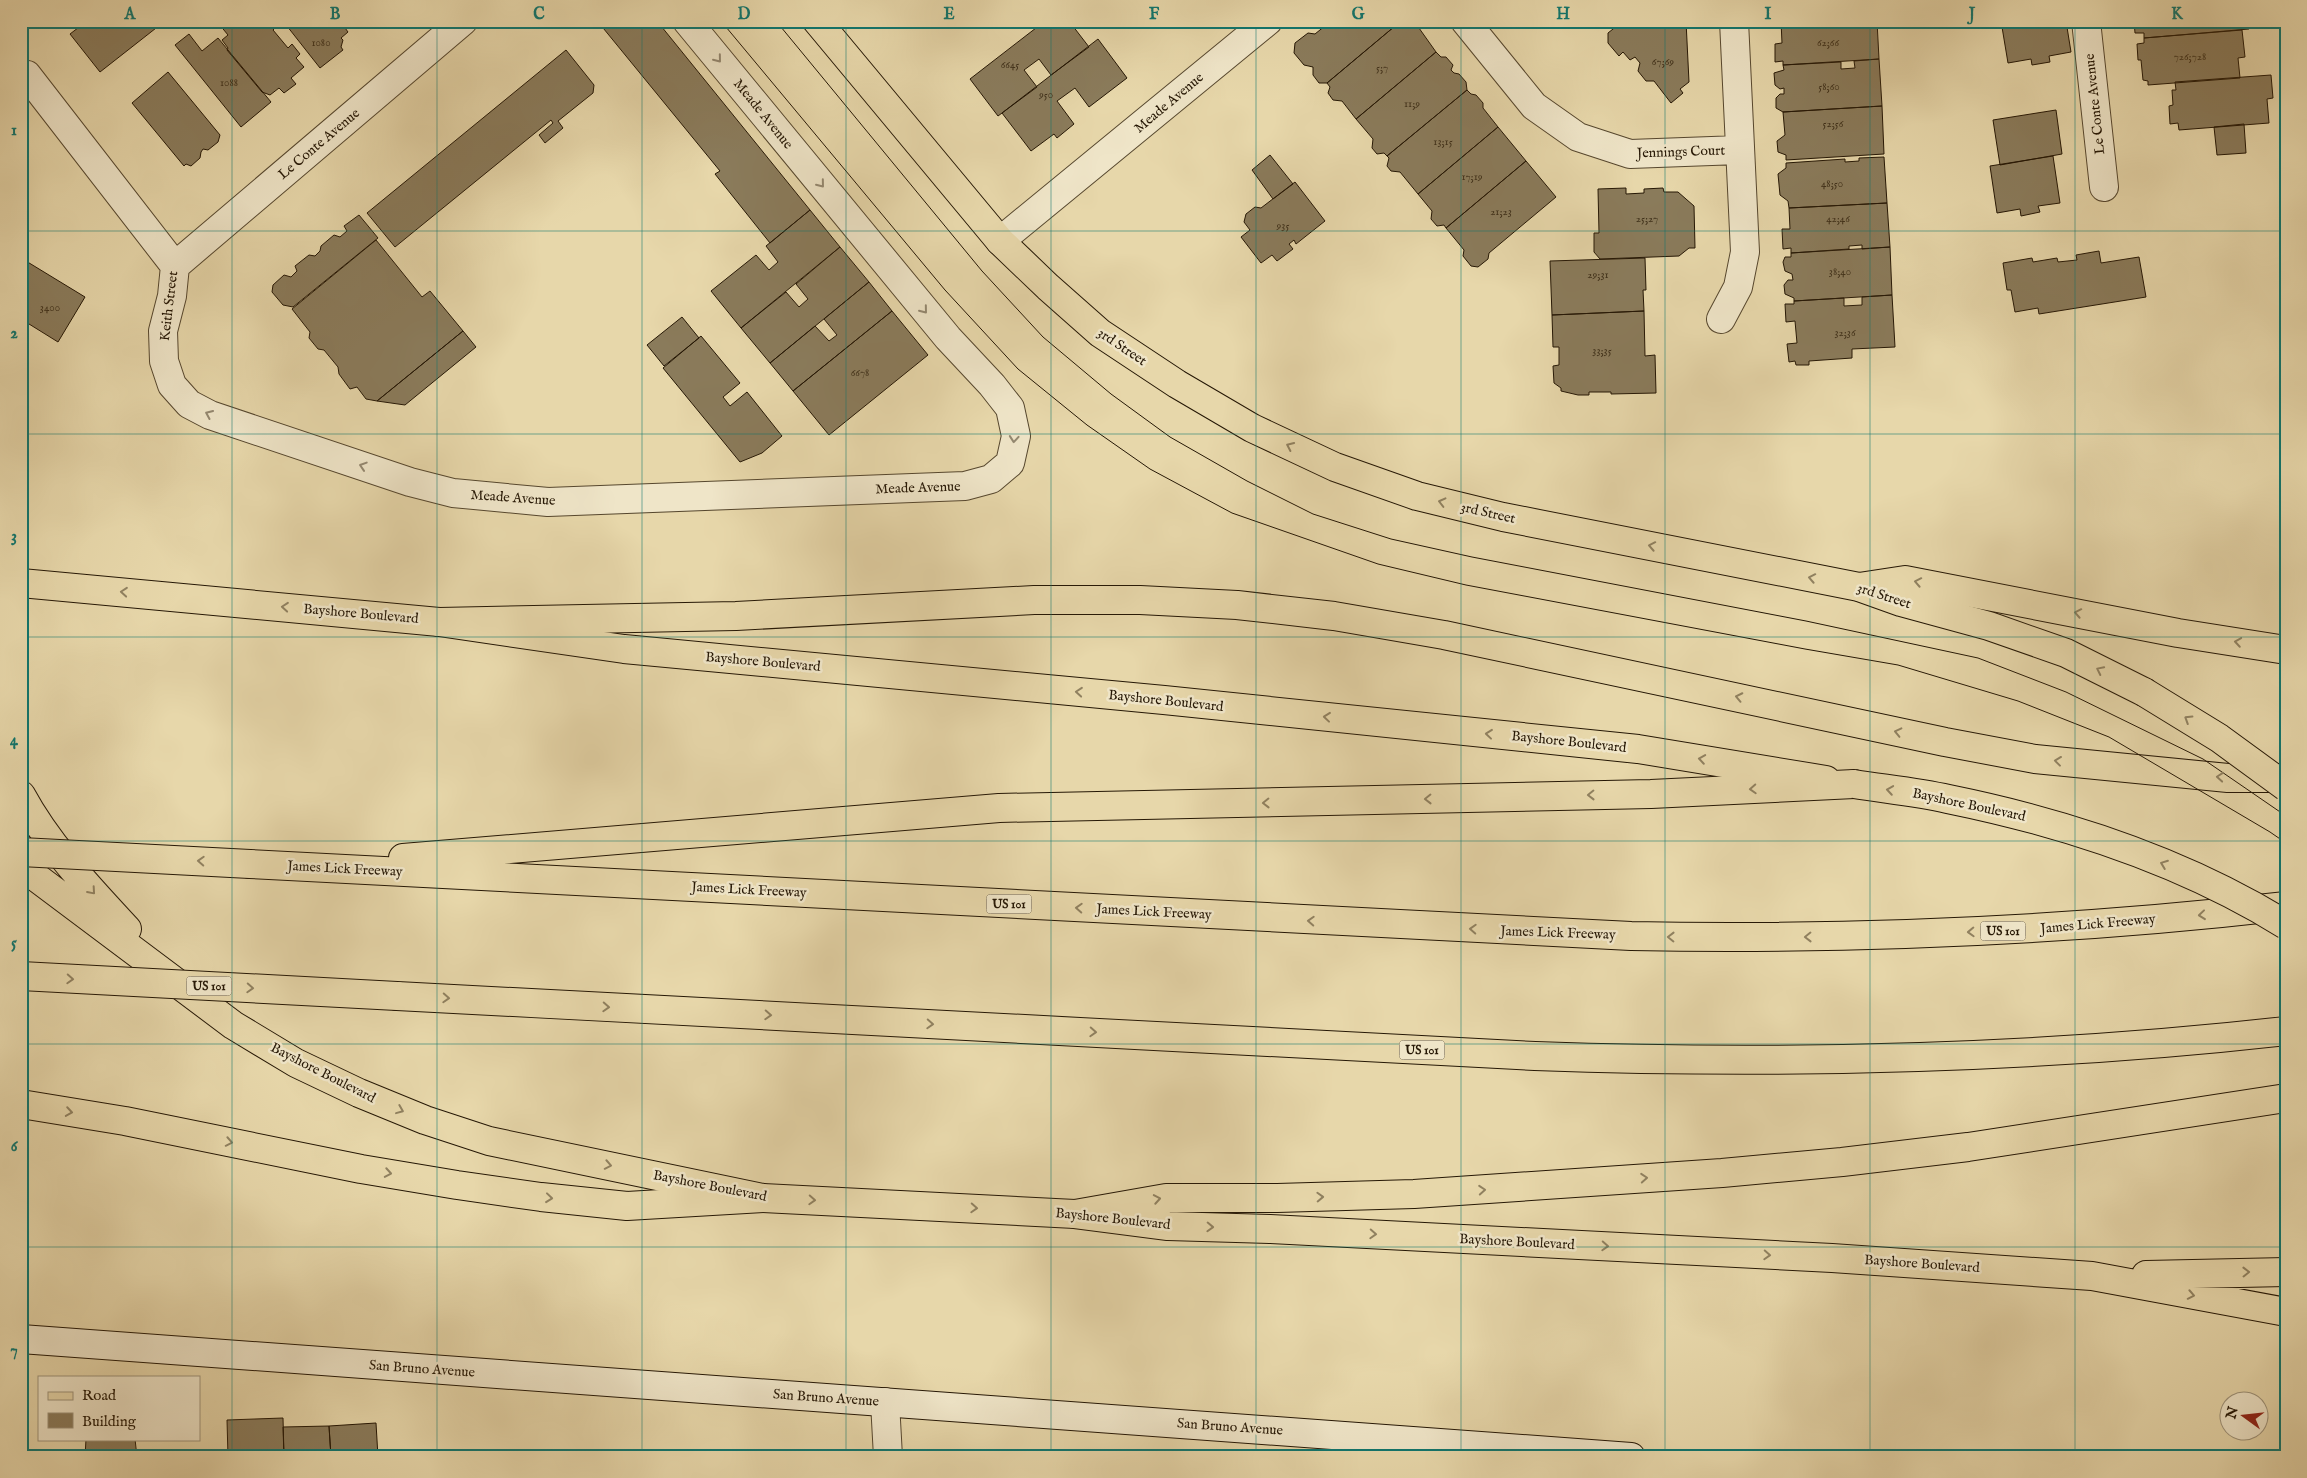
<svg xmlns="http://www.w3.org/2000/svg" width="2307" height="1478" font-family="'IM FELL English',serif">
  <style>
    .building { fill: #8a7b5b; stroke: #251705 }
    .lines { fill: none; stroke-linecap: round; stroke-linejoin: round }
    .street-casing { stroke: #56472e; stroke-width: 30 }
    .secondary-casing { stroke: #251705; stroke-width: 30 }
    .primary-casing { stroke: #251705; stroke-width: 30 }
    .highway-casing { stroke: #251705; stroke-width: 30 }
    .street { stroke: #efe5c8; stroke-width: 28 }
    .secondary { stroke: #efe5c8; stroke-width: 28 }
    .primary { stroke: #e7d7aa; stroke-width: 28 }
    .highway { stroke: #e7d7aa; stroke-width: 28 }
    .tram { stroke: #251705; stroke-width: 1 }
    .primary-bridge-casing { stroke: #251705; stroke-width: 30; stroke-linecap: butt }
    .highway-bridge-casing { stroke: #251705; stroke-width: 30; stroke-linecap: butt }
    .primary-bridge { stroke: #e7d7aa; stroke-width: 28 }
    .highway-bridge { stroke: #e7d7aa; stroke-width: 28 }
    .oneway { stroke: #948870 }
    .oneway2 { stroke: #908160 }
    .grid { fill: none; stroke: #0f766e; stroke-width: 1; stroke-opacity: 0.55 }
    .labels { text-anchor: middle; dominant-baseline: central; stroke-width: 5; stroke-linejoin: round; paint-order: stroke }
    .number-label { font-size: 11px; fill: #3e301a }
    .shield { fill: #efe5c8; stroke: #625540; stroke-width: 1 }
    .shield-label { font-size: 12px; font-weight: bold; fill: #251705 }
    .street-label { font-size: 14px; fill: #251705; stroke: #efe5c8 }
    .neatline { fill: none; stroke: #0f766e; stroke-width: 2 }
    .grid-label { font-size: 16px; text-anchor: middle; font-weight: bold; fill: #0f766e }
  </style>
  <rect width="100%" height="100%" fill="#e7d7aa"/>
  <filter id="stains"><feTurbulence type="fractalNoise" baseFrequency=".004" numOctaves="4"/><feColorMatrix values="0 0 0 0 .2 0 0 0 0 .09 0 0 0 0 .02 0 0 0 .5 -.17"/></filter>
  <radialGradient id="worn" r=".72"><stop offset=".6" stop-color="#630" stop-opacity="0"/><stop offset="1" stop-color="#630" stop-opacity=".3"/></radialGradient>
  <path class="building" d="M87,21H165L100,72L70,34Z
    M222,21H274L278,25L273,30L288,48L292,44L300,54L296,58L304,67L291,78L296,84L284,93L279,88L270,95L262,92L227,50L228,48L222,40L228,35L219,24Z
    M283,21H340L348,32L341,38L343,40L341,47L343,50L320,68Z
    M601,21H657L810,210L770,243L715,174L720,171L599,23Z
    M1045,21H1069L1089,47L1051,75L1039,59L1024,70L1037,87L998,116L970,79Z
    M1331,21H1401L1327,83H1319L1313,75V67L1304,65L1294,53L1295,43L1308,33L1315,34Z
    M1401,21H1414L1436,52L1356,119L1342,101L1333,100L1328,93L1330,87L1327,83Z
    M1623,21H1686L1689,82L1680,89L1683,93L1671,103L1654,81H1646L1638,71L1640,63L1635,57L1630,60L1623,52L1619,56L1608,43V33Z
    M1781,21H1877L1879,59L1783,65V61L1775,62V44L1782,43Z
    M2001,21H2066L2071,52L2049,56L2050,62L2032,65L2031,59L2008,63Z
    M2134,21H2248L2249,29L2144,38V33H2135Z
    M2242,30L2245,57L2238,58L2240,78L2148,85V81L2143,80L2141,60H2138L2137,44L2144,43V38Z
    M189,34L202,51L218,38L271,102L241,127L175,45Z
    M1098,39L1127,78L1089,107L1075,88L1057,101L1074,124L1057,138L1054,134L1031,151L1002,113Z
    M566,50L594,85L593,93L558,121L563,128L545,143L539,135L553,123L551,120L395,247L367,213Z
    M1436,52L1441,57H1446L1453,65L1451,70L1454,73L1459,74L1466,82L1467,90L1387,156L1384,153L1377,154L1372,148L1373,139L1356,119Z
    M1879,59L1882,106L1783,112L1776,108V98L1780,94H1784V88L1780,89L1775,85L1774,73L1784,70L1783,65L1841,62V69L1855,68L1854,61Z
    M168,72L220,135L218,142L208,150L203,149L201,152L200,158L191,166L186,164L184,166L132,103Z
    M2271,75L2273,98L2267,99L2269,123L2179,130L2178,123L2170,124L2169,106L2173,105L2172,90H2176L2175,82Z
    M1467,90L1471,94L1476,95L1483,103V108L1498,127L1418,194L1400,172L1391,171L1387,166L1389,158L1387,156Z
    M1882,106L1884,154L1786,160V155L1778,152L1777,141L1785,135L1783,112Z
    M2056,110L2062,154L2000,165L1993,120Z
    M2244,124L2246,153L2217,155L2214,127Z
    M1498,127L1526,161L1446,228L1444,225L1437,226L1431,219L1432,211L1418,194Z
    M1270,155L1293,184L1273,199L1252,170Z
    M2053,156L2060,203L2038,206L2040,212L2021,216L2020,209L1997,213L1990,166Z
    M1884,157L1887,203L1789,208L1788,201L1780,195L1778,174L1786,168V163L1845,159V162L1859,161V158Z
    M1526,161L1556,197L1489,253L1488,259L1478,267L1471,266L1463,256L1464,250L1446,228Z
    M1295,182L1325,221L1296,244L1294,240L1289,244L1293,249L1277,261L1272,255L1261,263L1241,237L1250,230L1244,222L1246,214L1255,207L1261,208Z
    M1626,188V194L1644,193V189L1663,188L1664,192H1678L1694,206L1695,248H1689L1679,256L1600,259L1594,252V233H1599L1598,189Z
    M1887,203L1890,247L1862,249V245L1849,246V249L1791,253V248L1783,249L1782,229H1790L1789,208Z
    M810,210L840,247L741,328L711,291L756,255L769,270L778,262L766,246Z
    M359,215L378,238L293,307L283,305L272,292L273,285L284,275L291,277L297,271L295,266L309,255L315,256L320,251L321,246L334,235L340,237L347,231L344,226Z
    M376,240L422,297L430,291L463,331L377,401L366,399L357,387L350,389L339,374L338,367L324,350L318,349L309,338L310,332L292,309Z
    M840,247L869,282L770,363L741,328L786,292L799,307L808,299L796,284Z
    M1890,247L1892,295L1794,301V298L1785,294L1784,285L1788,280H1793L1792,274L1785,271L1783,262L1785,257H1791V253Z
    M2099,251L2101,263L2139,257L2146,297L2039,314L2038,308L2015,312L2011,290H2007L2003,263L2032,258L2033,262L2057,258L2058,262L2077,260L2076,255Z
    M21,258L85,297L58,342L21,319Z
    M1645,258L1646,290H1643L1644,311L1552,315L1550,261Z
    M869,282L892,311L793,391L770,363L815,326L829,341L837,335L824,319Z
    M1892,295L1895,347L1852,349V358L1809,361V365H1796L1795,361L1789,362L1787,344L1797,343L1795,321L1786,322L1785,304H1794V301L1844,298V306L1862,305V297Z
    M892,311L928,355L829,435L793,391Z
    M1644,311L1645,356L1655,355L1656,393L1611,394V392H1589V395H1578L1561,391V388L1554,383L1553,366L1559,365V347H1553L1552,315Z
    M682,317L699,338L664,366L647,345Z
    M463,331L476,347L405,405L377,401Z
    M701,336L740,383L723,397L730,406L747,392L782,436L762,453L740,462L663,368Z
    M283,1418L284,1457H228L227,1420Z
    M376,1423L378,1457H331L329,1426Z
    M329,1426L331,1457H284L283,1427Z
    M86,1439H135L137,1457H85Z
    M502,1450L501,1456L508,1457H466L465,1451Z
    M455,1452L456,1457H417V1454Z
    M554,1453V1457H514V1454Z
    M601,1454V1457H554V1456Z"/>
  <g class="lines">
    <g class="street-casing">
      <path id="street" d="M1465,21L1534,106L1578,137L1630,154L1739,150
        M2086,21L2104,187
        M27,75L175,266L172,296L163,331L164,361L172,385L189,404L210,415L410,482L453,493L548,502L965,486L991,479L1010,463L1016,436L1010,408L992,385L948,338L687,21
        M1000,241L1268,21
        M175,266L463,21
        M1721,319L1738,287L1745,252L1734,21
        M885,1402L888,1457"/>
    </g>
    <g class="secondary-casing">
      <path id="secondary" d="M21,1339L1631,1457"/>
    </g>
    <g class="primary-casing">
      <path id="primary" d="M817,21L1000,241L1048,287L1100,333L1177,384L1252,428L1335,467L1417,496L1503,517L1859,587L1901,602L1989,626L2066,653L2144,692
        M21,583L439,622L624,649L1164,700L1638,749L1826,780
        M21,795C48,845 89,888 127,929
        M21,866L233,1025L296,1063L359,1093L425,1120L489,1141L763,1198L1075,1214L1168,1226L1270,1229L1832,1258L2092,1276L2286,1312
        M2146,1275L2286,1272"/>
    </g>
    <g class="highway-casing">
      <path id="highway" d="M1859,587L1905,580L2178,633L2286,650
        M439,622L736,616L1034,600H1140L1237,605L1334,616L1444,635L1945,742L2035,759L2228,778H2286
        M403,858L999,808L1651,794L1854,784
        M250,864L1631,936C1850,940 2068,931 2286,906
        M397,996L1535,1056C1786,1065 2036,1059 2286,1031
        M21,1104L125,1121L361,1169L457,1185L541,1197L627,1206L763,1198
        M1075,1214L1166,1198H1277L1414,1194L1722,1173L1842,1162L1968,1147L2286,1098"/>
    </g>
    <use href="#street" class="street"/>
    <use href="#secondary" class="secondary"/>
    <use href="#primary" class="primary"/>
    <use href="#highway" class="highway"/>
    <path class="tram" d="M721,21L945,290L1018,369L1087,425L1150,469L1232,513L1378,564L1466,585L1805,649L1898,665L2018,701L2109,737L2270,832L2286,843
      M776,21L982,271L1043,337L1111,394L1170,437L1247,481L1313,514L1391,539L1472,557L1806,621L1978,658L2066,692L2203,759L2286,816"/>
    <g class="primary-bridge-casing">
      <path id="primary-bridge" d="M2144,692L2219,738L2286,787
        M1854,784C1885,789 1917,792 1948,799C2066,823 2183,861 2286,925"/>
    </g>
    <g class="highway-bridge-casing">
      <path id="highway-bridge" d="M21,852L250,864
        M21,976L397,996"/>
    </g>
    <use href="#primary-bridge" class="primary-bridge"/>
    <use href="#highway-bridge" class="highway-bridge"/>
  </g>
  <defs><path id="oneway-chevron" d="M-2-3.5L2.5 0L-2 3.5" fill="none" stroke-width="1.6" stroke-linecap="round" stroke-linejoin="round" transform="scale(1.25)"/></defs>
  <g class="oneway">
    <use href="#oneway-chevron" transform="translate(718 59) rotate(51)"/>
    <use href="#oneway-chevron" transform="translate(821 184) rotate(51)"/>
    <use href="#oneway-chevron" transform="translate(924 310) rotate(51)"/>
    <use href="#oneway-chevron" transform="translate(209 414) rotate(-156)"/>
    <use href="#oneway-chevron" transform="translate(1014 439) rotate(95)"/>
    <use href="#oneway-chevron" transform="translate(363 466) rotate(-162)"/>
  </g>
  <g class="oneway2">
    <use href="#oneway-chevron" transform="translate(1290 446) rotate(-155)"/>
    <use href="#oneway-chevron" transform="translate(1442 502) rotate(-166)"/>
    <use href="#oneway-chevron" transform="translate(1652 546) rotate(-169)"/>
    <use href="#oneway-chevron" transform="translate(1812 578) rotate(-169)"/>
    <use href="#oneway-chevron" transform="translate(1918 582) rotate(-169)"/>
    <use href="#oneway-chevron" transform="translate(124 592) rotate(-175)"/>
    <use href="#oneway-chevron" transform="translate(285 607) rotate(-175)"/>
    <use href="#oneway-chevron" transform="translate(2078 613) rotate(-169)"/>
    <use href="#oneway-chevron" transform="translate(2238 642) rotate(-171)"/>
    <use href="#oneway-chevron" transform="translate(2100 670) rotate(-154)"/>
    <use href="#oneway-chevron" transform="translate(1079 692) rotate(-175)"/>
    <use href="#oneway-chevron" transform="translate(1739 697) rotate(-168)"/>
    <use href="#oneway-chevron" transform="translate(1327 717) rotate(-174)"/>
    <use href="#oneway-chevron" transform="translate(2188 719) rotate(-148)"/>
    <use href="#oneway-chevron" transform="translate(1898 732) rotate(-167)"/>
    <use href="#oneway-chevron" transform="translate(1489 734) rotate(-174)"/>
    <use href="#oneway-chevron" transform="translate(1702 759) rotate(-171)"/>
    <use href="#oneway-chevron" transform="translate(2058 761) rotate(-173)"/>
    <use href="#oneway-chevron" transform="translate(2220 777) rotate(-175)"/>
    <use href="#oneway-chevron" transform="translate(1753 789) rotate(177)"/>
    <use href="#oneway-chevron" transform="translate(1890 790) rotate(-171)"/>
    <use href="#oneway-chevron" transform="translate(1591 795) rotate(179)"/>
    <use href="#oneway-chevron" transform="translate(1428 799) rotate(179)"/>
    <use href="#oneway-chevron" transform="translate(1266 803) rotate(179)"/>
    <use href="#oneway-chevron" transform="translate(201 861) rotate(-177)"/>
    <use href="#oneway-chevron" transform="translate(2164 864) rotate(-159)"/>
    <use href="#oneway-chevron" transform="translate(92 891) rotate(49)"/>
    <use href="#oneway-chevron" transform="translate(1079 908) rotate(-177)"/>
    <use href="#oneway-chevron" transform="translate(2202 915) rotate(174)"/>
    <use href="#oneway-chevron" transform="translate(1311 921) rotate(-177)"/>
    <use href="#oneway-chevron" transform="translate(1473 929) rotate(-177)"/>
    <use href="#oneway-chevron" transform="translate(1971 932) rotate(178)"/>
    <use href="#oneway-chevron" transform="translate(1671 937) rotate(-179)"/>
    <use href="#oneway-chevron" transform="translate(1808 937) rotate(179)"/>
    <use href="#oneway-chevron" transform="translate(70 979) rotate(3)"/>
    <use href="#oneway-chevron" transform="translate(250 988) rotate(3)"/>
    <use href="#oneway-chevron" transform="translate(446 998) rotate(3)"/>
    <use href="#oneway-chevron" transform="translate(606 1007) rotate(3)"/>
    <use href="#oneway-chevron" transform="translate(768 1015) rotate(3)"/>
    <use href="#oneway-chevron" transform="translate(930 1024) rotate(3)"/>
    <use href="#oneway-chevron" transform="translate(1093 1032) rotate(3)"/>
    <use href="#oneway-chevron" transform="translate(400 1110) rotate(22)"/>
    <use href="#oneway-chevron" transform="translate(69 1112) rotate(9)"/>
    <use href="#oneway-chevron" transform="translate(229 1142) rotate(11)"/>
    <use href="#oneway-chevron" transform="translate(608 1165) rotate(11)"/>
    <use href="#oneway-chevron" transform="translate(388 1173) rotate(10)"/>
    <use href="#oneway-chevron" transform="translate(1644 1178) rotate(-4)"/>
    <use href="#oneway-chevron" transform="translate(1482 1190) rotate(-4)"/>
    <use href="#oneway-chevron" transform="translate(1320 1197) rotate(-2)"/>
    <use href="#oneway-chevron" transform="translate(549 1198) rotate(6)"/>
    <use href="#oneway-chevron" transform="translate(1157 1199) rotate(-10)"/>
    <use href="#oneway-chevron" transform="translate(812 1200) rotate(3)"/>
    <use href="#oneway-chevron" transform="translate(974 1208) rotate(3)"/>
    <use href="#oneway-chevron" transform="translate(1210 1227) rotate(2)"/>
    <use href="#oneway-chevron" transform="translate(1373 1234) rotate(3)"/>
    <use href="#oneway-chevron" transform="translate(1605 1246) rotate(3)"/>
    <use href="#oneway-chevron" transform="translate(1767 1255) rotate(3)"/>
    <use href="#oneway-chevron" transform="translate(2246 1272) rotate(-1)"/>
    <use href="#oneway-chevron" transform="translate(2191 1295) rotate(11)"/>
  </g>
  <path class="grid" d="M232,21V1457M437,21V1457M642,21V1457M846,21V1457M1051,21V1457M1256,21V1457M1461,21V1457M1665,21V1457M1870,21V1457M2075,21V1457M21,231H2286M21,434H2286M21,637H2286M21,841H2286M21,1044H2286M21,1247H2286"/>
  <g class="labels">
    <g class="number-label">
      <text x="321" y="43">1080</text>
      <text x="1828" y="43">62;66</text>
      <text x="2190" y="57">726;728</text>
      <text x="1663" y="62">67;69</text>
      <text x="1010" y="65">6645</text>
      <text x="1382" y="68">5;7</text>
      <text x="229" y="83">1088</text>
      <text x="1829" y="87">58;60</text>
      <text x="1046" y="95">950</text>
      <text x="1412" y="104">11;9</text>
      <text x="1833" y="124">52;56</text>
      <text x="1443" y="142">13;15</text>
      <text x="1472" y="177">17;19</text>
      <text x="1832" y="184">48;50</text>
      <text x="1501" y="212">21;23</text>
      <text x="1647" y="219">25;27</text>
      <text x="1838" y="219">42;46</text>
      <text x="1283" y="226">935</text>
      <text x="1840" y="272">38;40</text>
      <text x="1598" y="275">29;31</text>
      <text x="50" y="308">3400</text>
      <text x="1845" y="333">32;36</text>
      <text x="1602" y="351">33;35</text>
      <text x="860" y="373">6678</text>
    </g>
    <g class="shield">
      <rect x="986.5" y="894.5" width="45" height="19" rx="4"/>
      <rect x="1980.5" y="921.5" width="45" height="19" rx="4"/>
      <rect x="186.5" y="976.5" width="45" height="19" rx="4"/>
      <rect x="1399.5" y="1040.5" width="45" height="19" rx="4"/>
    </g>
    <g class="shield-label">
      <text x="1009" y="904">US 101</text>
      <text x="2003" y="931">US 101</text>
      <text x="209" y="986">US 101</text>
      <text x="1422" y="1050">US 101</text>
    </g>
    <g class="street-label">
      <text transform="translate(1169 103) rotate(-40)">Meade Avenue</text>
      <text transform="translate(2095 104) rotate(-96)">Le Conte Avenue</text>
      <text transform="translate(763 114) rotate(51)">Meade Avenue</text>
      <text transform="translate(319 144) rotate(-40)">Le Conte Avenue</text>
      <text transform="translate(1681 152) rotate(-2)">Jennings Court</text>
      <text transform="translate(169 306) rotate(-83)">Keith Street</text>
      <text transform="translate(1122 347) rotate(34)">3rd Street</text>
      <text transform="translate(918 488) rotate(-2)">Meade Avenue</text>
      <text transform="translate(513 498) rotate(4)">Meade Avenue</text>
      <text transform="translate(1488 513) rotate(13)">3rd Street</text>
      <text transform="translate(1884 596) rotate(18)">3rd Street</text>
      <text transform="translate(361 614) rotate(5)">Bayshore Boulevard</text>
      <text transform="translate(763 662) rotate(5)">Bayshore Boulevard</text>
      <text transform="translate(1166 701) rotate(6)">Bayshore Boulevard</text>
      <text transform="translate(1569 742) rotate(6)">Bayshore Boulevard</text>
      <text transform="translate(1969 805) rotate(12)">Bayshore Boulevard</text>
      <text transform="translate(345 869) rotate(3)">James Lick Freeway</text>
      <text transform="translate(749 890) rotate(3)">James Lick Freeway</text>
      <text transform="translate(1154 912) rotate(3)">James Lick Freeway</text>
      <text transform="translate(2098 924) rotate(-5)">James Lick Freeway</text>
      <text transform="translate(1558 933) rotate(2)">James Lick Freeway</text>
      <text transform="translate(323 1073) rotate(27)">Bayshore Boulevard</text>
      <text transform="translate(710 1186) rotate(11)">Bayshore Boulevard</text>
      <text transform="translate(1113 1219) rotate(6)">Bayshore Boulevard</text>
      <text transform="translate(1517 1242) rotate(3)">Bayshore Boulevard</text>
      <text transform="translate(1922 1264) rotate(4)">Bayshore Boulevard</text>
      <text transform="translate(422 1369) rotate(4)">San Bruno Avenue</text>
      <text transform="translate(826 1398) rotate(4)">San Bruno Avenue</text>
      <text transform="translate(1230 1427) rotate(4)">San Bruno Avenue</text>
    </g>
  </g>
  <rect width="2307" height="1478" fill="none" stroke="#e7d7aa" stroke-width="55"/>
  <rect x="38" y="1376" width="162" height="65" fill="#efe5c8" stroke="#9e937a"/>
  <rect x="48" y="1392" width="25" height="8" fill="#e7d7aa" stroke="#9e937a"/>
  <text x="82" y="1400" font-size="15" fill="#251705">Road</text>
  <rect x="48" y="1413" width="25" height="15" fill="#8a7b5b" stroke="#9e937a"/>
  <text x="82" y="1426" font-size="15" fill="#251705">Building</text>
  <g transform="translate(2244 1416) rotate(285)"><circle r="24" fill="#efe5c8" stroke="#9e937a"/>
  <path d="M0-4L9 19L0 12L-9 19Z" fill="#8f2418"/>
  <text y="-8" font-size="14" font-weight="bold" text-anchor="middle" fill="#251705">N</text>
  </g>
  <rect x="28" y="28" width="2252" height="1422" class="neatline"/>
  <g class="grid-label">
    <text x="130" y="19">A</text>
    <text x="335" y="19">B</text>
    <text x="539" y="19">C</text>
    <text x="744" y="19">D</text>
    <text x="949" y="19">E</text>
    <text x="1154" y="19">F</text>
    <text x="1358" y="19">G</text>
    <text x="1563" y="19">H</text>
    <text x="1768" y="19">I</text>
    <text x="1972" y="19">J</text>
    <text x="2177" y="19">K</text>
    <text x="14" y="135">1</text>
    <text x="14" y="338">2</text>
    <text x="14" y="541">3</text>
    <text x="14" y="745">4</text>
    <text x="14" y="948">5</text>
    <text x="14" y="1151">6</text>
    <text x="14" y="1355">7</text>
  </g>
  <rect width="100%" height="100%" filter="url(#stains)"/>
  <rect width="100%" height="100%" fill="url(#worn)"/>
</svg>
